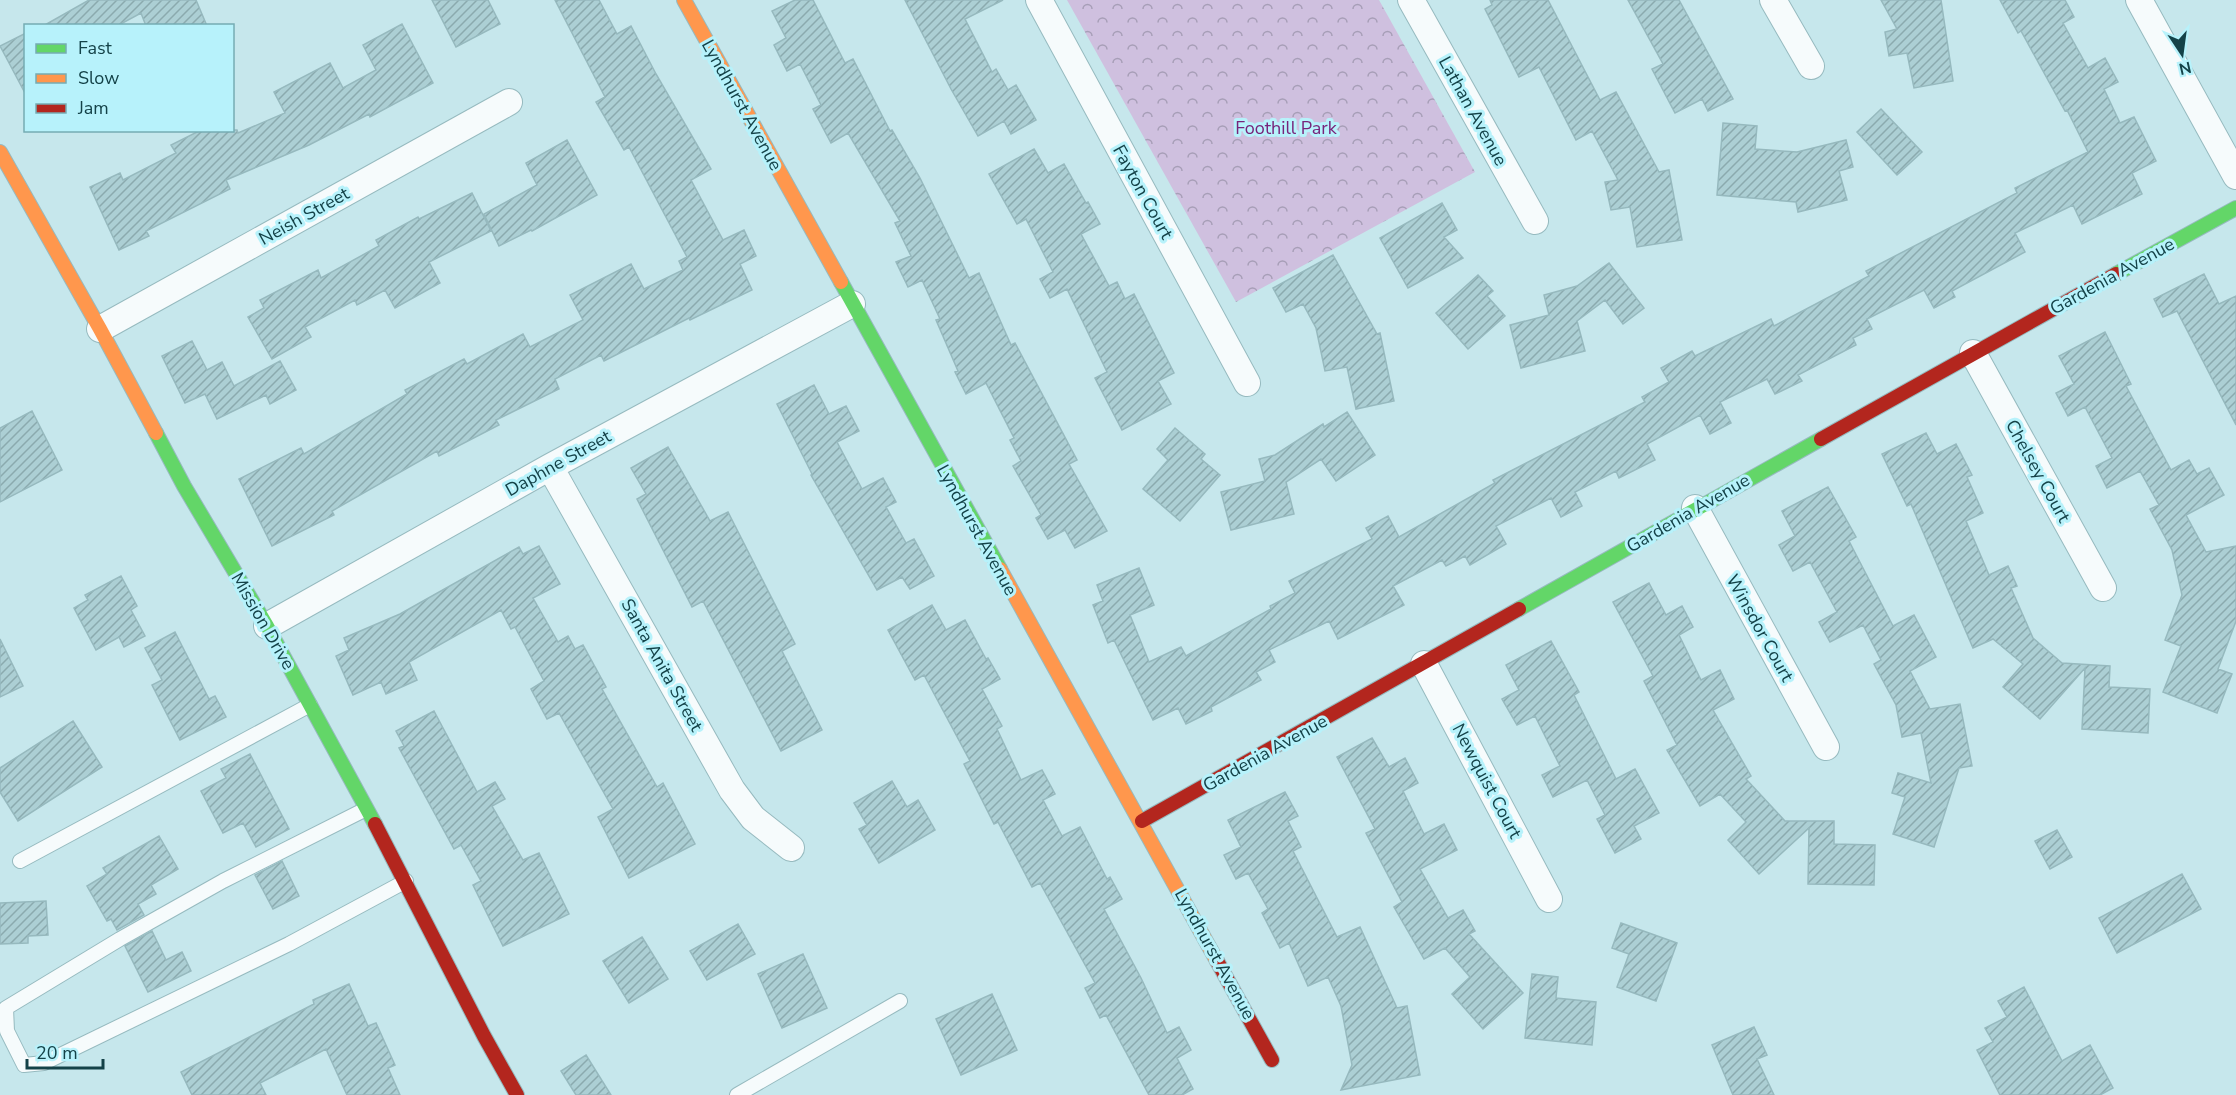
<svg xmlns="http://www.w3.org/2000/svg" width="2236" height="1095" font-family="'Nunito Sans',sans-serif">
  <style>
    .park { fill: url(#park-crowns) }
    .building { fill: url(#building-hatch); stroke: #96b9be; stroke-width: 1.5 }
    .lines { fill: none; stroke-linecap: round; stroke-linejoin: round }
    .lane-casing { stroke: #96babf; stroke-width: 16 }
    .street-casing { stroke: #96babf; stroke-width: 28 }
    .fast-casing { stroke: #96babf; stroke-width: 16 }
    .slow-casing { stroke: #96babf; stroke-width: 16 }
    .jam-casing { stroke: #96babf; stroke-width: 16 }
    .lane { stroke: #f6fbfc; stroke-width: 14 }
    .street { stroke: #f6fbfc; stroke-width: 26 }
    .fast { stroke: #63d668; stroke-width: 14 }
    .slow { stroke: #ff974d; stroke-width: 14 }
    .jam { stroke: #b3261e; stroke-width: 14 }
    .labels { text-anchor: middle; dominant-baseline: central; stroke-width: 6; stroke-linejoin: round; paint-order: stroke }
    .street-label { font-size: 18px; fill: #144248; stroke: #b7f2fb }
    .park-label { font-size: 18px; fill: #78237a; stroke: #b7f2fb }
  </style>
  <defs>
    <pattern id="park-crowns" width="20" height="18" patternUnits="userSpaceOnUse" patternTransform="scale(1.5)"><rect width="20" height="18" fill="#cfc0df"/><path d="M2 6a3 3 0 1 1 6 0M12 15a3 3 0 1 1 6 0" fill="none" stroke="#a79eb7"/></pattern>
    <pattern id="building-hatch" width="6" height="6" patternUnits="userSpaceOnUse" patternTransform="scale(1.5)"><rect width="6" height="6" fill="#accfd4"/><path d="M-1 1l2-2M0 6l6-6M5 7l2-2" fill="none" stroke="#8baaae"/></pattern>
  </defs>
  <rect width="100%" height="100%" fill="#c6e7ec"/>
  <path class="park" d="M1067,0H1379L1475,172L1236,302Z"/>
  <path class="building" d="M89,0H196L207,26H146L141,13L117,26H43Z
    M432,0H488L500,24L456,47Z
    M555,0H599L617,34L631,26L656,74L711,169L691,180L723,240L744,230L756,256L740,264L752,290L690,320L689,318L604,361L601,355L555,379L559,389L496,420L499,425L439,456L437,451L332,511L334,515L272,546L239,479L301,448L304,454L407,394L405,390L464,359L467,364L523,334L530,347L583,320L570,295L631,264L644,289L683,270L679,261L687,257L629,147L624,150L596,102L605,97Z
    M795,0H813L845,63L853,59L890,131L892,130L920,178L969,278L979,273L1011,345L1015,343L1077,460L1069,464L1107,531L1075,548L1065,530L1048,539L1036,518L1041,515L1013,466L1021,461L1010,440L1014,438L986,383L966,394L955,372L958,371L936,320L940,319L922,280L908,287L896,262L911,256L895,223L900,221L848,133L831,143L813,109L821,105L800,64L787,71L774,45L786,38L772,11Z
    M905,0H1003L965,19L992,72L996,69L1008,90L1016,85L1036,120L1011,134L1004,121L978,136L951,89Z
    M1490,0H1548L1600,100L1616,92L1659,172L1669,170L1682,240L1637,247L1630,207L1611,210L1605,182L1618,180L1592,131L1576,140L1539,67L1519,77L1485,9L1492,5Z
    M1628,0H1679L1733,99L1708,111L1702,99L1675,113L1652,69L1663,64Z
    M1881,0H1941L1953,81L1914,88L1907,53L1889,56L1885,32L1897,29Z
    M2000,0H2065L2074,17L2063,23L2088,68L2105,58L2118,82L2104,89L2120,123L2134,117L2156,161L2132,173L2142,194L2082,224L2073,205L2015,233L2025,252L1952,291L1955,297L1934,308L1924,290L1867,319L1872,329L1853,338L1856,345L1798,375L1802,381L1775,394L1767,379L1720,402L1731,423L1710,434L1700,415L1647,444L1655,460L1619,478L1616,471L1575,492L1582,506L1561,517L1551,498L1496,526L1506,544L1470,565L1465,556L1446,566L1442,560L1393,586L1404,605L1338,639L1329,621L1269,650L1275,662L1256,672L1261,680L1211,707L1212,711L1186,724L1178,708L1153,720L1114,640L1108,643L1093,605L1103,601L1097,585L1139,568L1154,605L1130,615L1149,662L1181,647L1186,656L1271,609L1270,606L1295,593L1289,581L1372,539L1366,528L1388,516L1399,537L1495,483L1493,480L1645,402L1642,397L1669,382L1661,368L1692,351L1695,356L1771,319L1774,326L1869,276L1866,271L2017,193L2015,188L2088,152L2067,110L2065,111L2021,31L2018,33Z
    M402,24L433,83L370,117L369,114L309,145L226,180L230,189L146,231L149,236L119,250L90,187L120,173L123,180L176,153L171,145L201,130H237L238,133L285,113L274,92L330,63L343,88L376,70L363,45Z
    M26,33V95L0,46Z
    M1881,109L1922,152L1897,175L1857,132Z
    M1723,123L1757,126L1755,149L1797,152L1846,140L1853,167L1839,171L1847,200L1798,212L1796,202L1717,195Z
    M567,140L597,195L532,231L531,230L499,246L484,214L537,185L526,163Z
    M1034,149L1048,173L1064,164L1086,203L1088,202L1100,224L1081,234L1109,286L1117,282L1125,299L1134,294L1174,373L1158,381L1171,404L1122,430L1095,378L1107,372L1067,289L1050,298L1040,279L1053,272L1026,219L1017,224L989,174Z
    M472,193L491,231L429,262L440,283L395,308L385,290L357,305L355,300L305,327L311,337L272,359L248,317L264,308L260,300L318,270L321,278L379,246L376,240L418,217L419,219Z
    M1442,203L1457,230L1444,237L1463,258L1408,288L1380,238Z
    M1333,255L1377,334L1380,333L1394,401L1356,409L1347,367L1325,371L1316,328L1303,304L1286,312L1273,288Z
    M1609,263L1644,308L1623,324L1605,300L1577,321L1585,351L1521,368L1510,325L1549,315L1544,295L1577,286Z
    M2204,274L2219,304L2236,296V425L2177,311L2163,317L2154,299Z
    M1478,275L1493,291L1487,296L1505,316L1468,349L1436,313Z
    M2105,332L2131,384L2126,386L2171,470L2189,460L2197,474L2209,468L2224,495L2186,515L2206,552L2236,546V621L2218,669L2232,674L2217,713L2163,692L2181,646L2165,640L2182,595L2172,550L2150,509L2159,505L2140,471L2107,488L2096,466L2112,458L2085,407L2068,416L2056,393L2074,384L2059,356Z
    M192,341L207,370L222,362L234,386L280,361L296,390L270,404L266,395L217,419L205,394L185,403L162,356Z
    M814,385L829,414L846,406L859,431L837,442L862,489L883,478L896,502L886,507L906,543L914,539L934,576L910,589L902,577L877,590L811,475L812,474L777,404Z
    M32,411L62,470L0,502V428Z
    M1347,412L1375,455L1336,481L1321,459L1286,482L1294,514L1231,530L1221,492L1265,481L1259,459L1275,455L1323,424L1324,427Z
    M1175,428L1205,454L1201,459L1220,475L1180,521L1143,489L1168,460L1157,449Z
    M1926,433L1937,454L1956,444L1972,475L1967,477L1983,513L1966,521L1989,575L2008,566L2017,586L2011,588L2033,638L2062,663L2110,666L2109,687L2150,689L2148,733L2082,729L2085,668L2040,719L2003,687L2023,664L1993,639L1973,648L1911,504L1907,506L1882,454Z
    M668,447L710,521L728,512L795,644L782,651L822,730L781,751L703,601L692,607L637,499L646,494L631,468Z
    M1828,487L1856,537L1849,541L1893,626L1914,615L1936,657L1910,671L1930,709L1960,704L1972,766L1959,768L1934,847L1893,834L1905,797L1892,793L1898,773L1931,783L1921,733L1902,737L1896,705L1874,664L1881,660L1863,625L1830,642L1819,622L1837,612L1810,562L1793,571L1779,545L1795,536L1782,511Z
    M539,546L560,584L533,598L558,642L568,636L575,649L583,645L606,687L602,689L657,787L663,783L695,844L629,878L598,817L613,809L559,713L547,719L531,689L544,681L515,627L511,629L501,610L409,662L417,680L386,694L381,682L353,695L336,656L349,650L344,638L400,614L519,547L523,554Z
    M121,576L137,606L131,610L145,636L124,647L119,637L96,650L74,608L88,600L85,595Z
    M1649,583L1666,615L1682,606L1693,627L1679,635L1701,680L1720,670L1734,699L1713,710L1751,776L1746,779L1785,821H1834V844L1875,845L1874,885L1808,884L1809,828L1759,874L1728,840L1746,822L1720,794L1700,806L1667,750L1677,745L1644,681L1653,676L1613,602Z
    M932,605L946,630L965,620L986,659L988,658L1000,679L982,689L1002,726L997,729L1021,780L1042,770L1055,794L1043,800L1062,836L1080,827L1107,879L1110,877L1122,899L1104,909L1141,978L1167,1033L1179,1027L1191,1050L1177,1058L1193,1089L1182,1095H1149L1106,1015L1100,1018L1085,988L1095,983L1040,883L1032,887L998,822L994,824L964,764L970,761L924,675L915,680L888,630Z
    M175,632L209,699L215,696L226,717L180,740L152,685L162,680L145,648Z
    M0,639L23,686L0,697Z
    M1551,641L1579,692L1574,695L1616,779L1635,769L1659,813L1634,826L1641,839L1615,853L1597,819L1605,815L1587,780L1553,797L1542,775L1560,766L1535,716L1517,725L1502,699L1519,690L1506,665Z
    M434,711L477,792L495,782L505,799L492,806L523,860L539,853L569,914L503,946L473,885L481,881L461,845L454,849L399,748L404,746L396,731Z
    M73,721L102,767L18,821L0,792V768Z
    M1372,738L1389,767L1405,758L1418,783L1403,791L1424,834L1444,824L1457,850L1420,869L1448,918L1463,910L1475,931L1469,934L1523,993L1483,1029L1452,994L1470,977L1445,948L1424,959L1394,907L1402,902L1366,833L1375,829L1337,757Z
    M250,754L289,829L256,847L243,823L223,833L201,791L226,778L221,769Z
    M892,781L907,807L918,800L935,830L879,863L859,829L867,825L854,803Z
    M1285,792L1298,816L1288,821L1301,847L1293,851L1337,937L1360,927L1397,1008L1407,1006L1420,1075L1341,1090L1352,1065L1341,1006L1328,977L1308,986L1289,943L1280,948L1262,913L1268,909L1248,873L1236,879L1224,855L1241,847L1228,820Z
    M2057,830L2072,857L2050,869L2035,841Z
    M159,836L178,869L151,885L156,894L138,904L144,915L117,930L111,919L107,921L87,886L107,874L103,868Z
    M282,861L299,896L273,909L255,875Z
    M2182,874L2201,909L2117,953L2099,918Z
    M46,901L48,935L28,936V943L0,944V903Z
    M1621,923L1677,943L1656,1001L1617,987L1629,954L1612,948Z
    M738,924L755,954L707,980L690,951Z
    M152,931L166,960L182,952L191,971L148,992L125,946Z
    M642,937L668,979L629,1003L603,961Z
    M803,954L827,1008L782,1028L758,974Z
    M1532,974L1558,977L1556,998L1596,1002L1592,1045L1525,1038Z
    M349,984L368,1026L376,1023L395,1065L388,1068L400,1095H347L326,1049L260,1083L266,1095H192L181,1072L314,1004L313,1000Z
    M2024,987L2062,1061L2090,1045L2113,1088L2100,1095H2000L1977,1050L1993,1042L1985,1028L2007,1017L1998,1001Z
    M992,994L1017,1050L961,1075L936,1019Z
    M1754,1027L1767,1055L1757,1059L1774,1095H1733L1712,1045Z
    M586,1055L611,1095H576L561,1071Z"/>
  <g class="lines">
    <g class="lane-casing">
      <path id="lane" d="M366,809L223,881L120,939L6,1008L7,1031L24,1065L44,1063L289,944L406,881
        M20,861L310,705
        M737,1095L900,1001"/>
    </g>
    <g class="street-casing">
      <path id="street" d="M1039,0L1247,383
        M1411,0L1535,221
        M1773,0L1811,66
        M2139,0L2236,176
        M100,329L509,102
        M1973,353L2103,588
        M550,467L732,790L753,818L791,848
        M1695,508L1826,747
        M267,626L550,467L852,304
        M1424,664L1549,899"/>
    </g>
    <g class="fast-casing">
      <path id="fast" d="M2116,274L2236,208
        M841,282L1000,569
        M156,433L184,486L267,626L375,824
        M1519,609L1821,439"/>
    </g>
    <g class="slow-casing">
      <path id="slow" d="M684,0L841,282
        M0,152L100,329L156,433
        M1000,569L1217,961"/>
    </g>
    <g class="jam-casing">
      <path id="jam" d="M1821,439L2116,274
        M1142,821L1519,609
        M375,824L484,1036L517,1095
        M1217,961L1272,1060"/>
    </g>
    <use href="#lane" class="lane"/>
    <use href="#street" class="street"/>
    <use href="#fast" class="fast"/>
    <use href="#slow" class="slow"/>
    <use href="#jam" class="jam"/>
  </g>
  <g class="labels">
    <g class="street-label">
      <text transform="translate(742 105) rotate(61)">Lyndhurst Avenue</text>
      <text transform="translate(1473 111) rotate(61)">Lathan Avenue</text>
      <text transform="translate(1143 192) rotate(61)">Fayton Court</text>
      <text transform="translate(304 216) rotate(-29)">Neish Street</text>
      <text transform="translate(2112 276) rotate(-29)">Gardenia Avenue</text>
      <text transform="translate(558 463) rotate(-29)">Daphne Street</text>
      <text transform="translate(2038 471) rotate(61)">Chelsey Court</text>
      <text transform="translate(1688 513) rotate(-30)">Gardenia Avenue</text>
      <text transform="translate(977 530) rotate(61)">Lyndhurst Avenue</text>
      <text transform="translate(263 621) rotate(60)">Mission Drive</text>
      <text transform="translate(1760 628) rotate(61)">Winsdor Court</text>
      <text transform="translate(662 665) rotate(61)">Santa Anita Street</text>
      <text transform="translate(1265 753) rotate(-29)">Gardenia Avenue</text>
      <text transform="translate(1487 781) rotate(62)">Newquist Court</text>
      <text transform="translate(1215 954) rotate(61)">Lyndhurst Avenue</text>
    </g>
    <g class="park-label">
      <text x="1286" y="128">Foothill Park</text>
    </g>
  </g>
  <rect x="24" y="24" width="210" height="108" fill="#b7f2fb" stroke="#76acb3" stroke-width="1.5"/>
  <rect x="36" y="44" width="30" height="9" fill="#63d668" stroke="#76acb3" stroke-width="1.5"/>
  <text x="78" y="54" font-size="18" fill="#144248">Fast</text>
  <rect x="36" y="74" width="30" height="9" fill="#ff974d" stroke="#76acb3" stroke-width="1.5"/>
  <text x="78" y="84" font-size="18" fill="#144248">Slow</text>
  <rect x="36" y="104" width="30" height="9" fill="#b3261e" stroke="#76acb3" stroke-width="1.5"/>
  <text x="78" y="114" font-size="18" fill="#144248">Jam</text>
  <g transform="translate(2182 54) rotate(167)" stroke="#b7f2fb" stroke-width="4.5" paint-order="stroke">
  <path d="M0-4.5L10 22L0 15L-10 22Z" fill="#144248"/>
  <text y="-9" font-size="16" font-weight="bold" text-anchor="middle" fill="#144248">N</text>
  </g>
  <path d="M27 1059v9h76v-9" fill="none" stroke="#144248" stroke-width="3"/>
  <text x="36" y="1059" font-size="18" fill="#144248" stroke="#b7f2fb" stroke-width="4.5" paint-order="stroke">20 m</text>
</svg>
